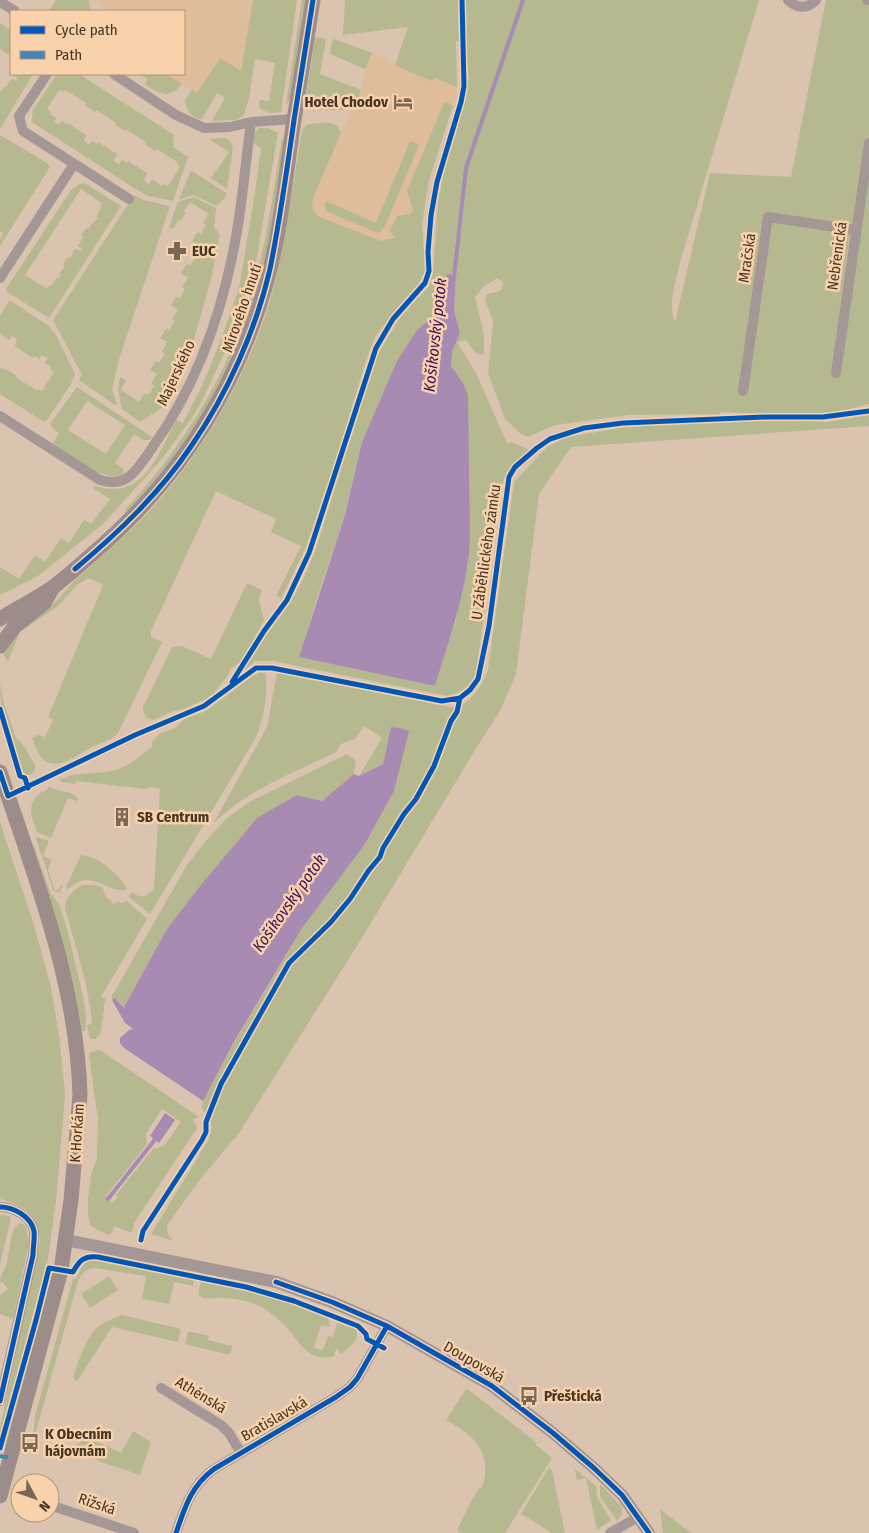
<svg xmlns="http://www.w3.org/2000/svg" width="869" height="1533" font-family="'Fira Sans Condensed',sans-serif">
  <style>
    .built { fill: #dfbd9b }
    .green { fill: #b6b890; fill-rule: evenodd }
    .water { fill: #a88bb2 }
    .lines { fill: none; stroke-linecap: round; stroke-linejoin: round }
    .stream { stroke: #a88bb2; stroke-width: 4 }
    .minor { stroke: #a49796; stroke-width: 10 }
    .tertiary { stroke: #a49796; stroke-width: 12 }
    .secondary { stroke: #9c8d8b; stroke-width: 15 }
    .quiet { stroke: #4186b7; stroke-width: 4; stroke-dasharray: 8 4; stroke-linecap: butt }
    .cycleway-casing { stroke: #f9d1aa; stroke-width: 8 }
    .cycleway { stroke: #0057b8; stroke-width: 5 }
    .labels { text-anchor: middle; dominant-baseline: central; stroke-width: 5; stroke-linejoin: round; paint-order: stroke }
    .poi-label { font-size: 15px; font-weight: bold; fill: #463626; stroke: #f9d1aa; text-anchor: start }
    .street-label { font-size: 15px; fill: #463626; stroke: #f9d1aa }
    .water-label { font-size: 16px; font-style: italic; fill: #3b0d5c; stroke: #f9d1aa }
  </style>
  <rect width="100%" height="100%" fill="#dac4af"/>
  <path class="built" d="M95,0H253L241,71L219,58L197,93L166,74H184V11H110L96,2Z
    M372,53L431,81L435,78L457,87L453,106L451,104L408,191L414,210L410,214L397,216L395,219L394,238L382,241L320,217L313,212L311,205L341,133L361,92L365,69Z"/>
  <path class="green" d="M56,0H89L90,11H49Z
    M253,0H297L281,112L270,113L260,109L259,104L260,100L269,101L275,63L255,59L249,98L244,115L236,120L212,121L225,98L217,93L202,119C191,118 186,110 185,99L192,90L197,93L220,58L241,71Z
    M302,0H306L290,99L286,105Z
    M345,0H458L459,41H456L457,87L435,78L431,81L395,65L408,27L343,35Z
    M465,0H759L681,259C677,278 667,304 675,322L710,173L791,177L826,0H869V404L823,416L720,412V414L629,415L555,425L528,437L521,434L505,419L488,373L493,321L485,300L487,294L497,292L502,289L503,282L497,278L483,287L475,297L484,335V354C475,357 471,346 466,340L457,342L476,373L507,443L512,442L529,450C514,462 506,469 501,489L476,673C470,686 462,693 447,696L273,661H255L244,671L252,655L288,606L302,582L316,549L376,358L397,322L411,305L429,287L433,273L438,202L444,173L467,93L469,76L466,58ZM447,274L456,275L454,310L460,333L452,352L451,367L463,383L470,540L456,620L435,686L300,657L316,601L345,515L362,442L417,330L433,317L441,303Z
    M0,23L11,30V56L0,49Z
    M315,37L326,39L320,74L361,90C359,97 356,104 351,108C345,111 317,111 311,107C307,105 307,101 306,97Z
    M334,39L372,53L365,69L330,54L332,41Z
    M14,74H33L0,129V92L4,87H6L11,79L17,81L18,80L13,75Z
    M57,74H79L174,135L173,147L188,157L173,201L148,196L134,188L32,122V117L33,110ZM59,90L64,92L65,90L86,103L85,105L95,112L97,110L116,123L115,125L125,131L127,130L146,142L145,144L155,151L157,149L177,162V164L180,167L168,186L164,184L162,186L152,179L149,184L144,180L147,173L128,161L127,163L122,160L119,164L114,161L117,154L98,142L97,144L92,141L89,145L84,141L86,135L68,123L67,124L62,121L59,125L54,122L56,118L50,114L51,112L47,109Z
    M139,74H166L182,84C169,100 159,94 145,84L148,79Z
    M446,102L449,103L453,106L429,180L422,224L425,270L419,283L399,306L375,337L366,360L339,449L306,547L281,598L276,596L301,546L271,532L276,519L216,491L151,631V637L162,642L118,733C111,740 103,742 94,746C81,752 57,773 43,759C38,755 35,744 32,738L38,735L45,737L53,720L48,717L103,585L89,578L77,585L58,606L20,632L8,661L1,652C10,642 18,629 28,621C36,615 45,610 53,604C63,595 71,583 82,574C104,554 126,536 146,515C202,456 252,369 273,290C286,237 293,183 302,130L307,124C321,123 336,118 341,133L314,196C311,206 311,211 320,217L381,241L394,238L395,237L391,233L390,231L397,216L410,214L413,210L407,191L443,105Z
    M259,128H268L278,133L255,268L231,338L202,401L191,419L161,460L103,524L38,576L0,595V567L19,579L35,555L45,562L61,538L69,543L84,520L91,524L110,499L93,488L95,486C144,501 158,455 176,420L183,423L202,386L221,340L239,288L254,199L261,149L253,142L255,133Z
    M0,135L47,163L50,167L0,246V239L3,233L0,231Z
    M225,138L230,141L233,147L227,189L211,178L229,152L209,139Z
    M282,138L284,144C277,190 272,235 260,279C236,367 190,447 127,511L125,510C180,450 225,380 249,303C266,249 273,193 282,138Z
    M410,141L419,145L385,226L380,232L377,233L326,211L325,206L326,201L376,223Z
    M192,171L226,193L225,198L216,206L193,195L179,200L190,172Z
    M83,183L88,185L121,206L49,318L7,292L6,289L71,190L78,185ZM81,189L102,203L100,207L101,208L96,217L98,218L96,221H94L88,229L86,228L81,236L83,237L78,246L82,249L81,251L75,249L70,258L68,257L63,264L65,266L59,274L61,275L59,278H57L51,286L49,285L47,289L25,275Z
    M134,195L144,200L170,206L120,356L112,389L117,404L115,405L79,380L82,375L53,320Z
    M193,197L216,208L214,227L220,235L211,279L194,339L185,360L162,408L140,422L122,409L118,390L120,377L126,380L121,390L139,402L145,393L149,395L154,386L151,384L157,374L150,370L156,361L159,363L165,354L162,352L167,342L160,338L166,329L169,330L175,321L172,319L178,310L171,305L176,297L180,298L185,289L182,287L188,278L181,273L187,264L190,266L196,257L193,255L199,245L192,241L197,232L201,234L206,225L203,223L209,214L190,202L184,211L186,212L181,221L178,220L173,229L169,227L178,202Z
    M9,301H11L49,326L56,335L75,374L70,386L47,420L44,422L0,394V367L5,370L6,369L16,375L15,377L36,390L38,389L42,391L54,372L50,369L51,367L45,363L48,358L42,355L39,359L35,356L33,358L15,346L17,339L12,336L9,340L0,334V316Z
    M77,387L152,437L150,440H143L134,434L115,463L124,469L123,474L119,477C94,476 73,457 53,443L59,433L53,429L50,424ZM87,401L125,425L106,454L68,430Z
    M869,415V426L571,447L539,494L516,674L500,711L475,750L360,941L239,1133L202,1177L167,1225L168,1234L173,1241L151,1234L208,1141C214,1126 213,1120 201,1108L203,1101L233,1045L302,928L365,844L394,791L408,731L400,728L391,727L383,764L359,776L382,738L364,726L355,739L341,744L336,752C295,772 245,791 213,824L267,727L277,673L435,704C441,705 448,707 455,707C471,705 483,683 488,670L514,482L547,447L567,437L627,427L761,419L828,422Z
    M247,583L262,590C256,604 262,607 264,620L241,662L230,669L228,675L214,693L206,699L186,708L168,713L153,720L146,718L143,710V707L172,647L182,646L211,659Z
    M260,673H266C267,698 265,715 255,739L150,914L129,897V895L132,892C140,899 148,897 154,888L160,789L151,787L146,789L76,781L75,784L61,782L60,778L61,777L62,779C75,772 92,774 106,772C124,770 138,758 152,747V742L159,734L175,728L184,719L206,711L254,675Z
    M0,682L3,701L16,738L22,743L35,765V770L30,775H24L20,768L1,705Z
    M347,754L356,761L354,774L322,801L297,795L167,929L124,1007L120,1003H119L115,997L112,1000V996L187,865L205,842L227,818L249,802Z
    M49,786C58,794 71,788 78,799L77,801L68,798L51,838L37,832C32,818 26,806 39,794C43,791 46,792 49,786Z
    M0,822L33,922L51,987L60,1042L65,1096L56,1200L48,1259L0,1435V1428L40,1242C40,1215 24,1205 0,1199Z
    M37,837L49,841L43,856L52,860L48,870L55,891L59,889L61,886L63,885L60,892H55L53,890L36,838Z
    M32,841L50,892L60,906L68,932L84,1001L86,1016L85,1031H82C74,972 55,915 36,858Z
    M81,855C85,856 89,856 93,858C103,861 125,880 127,890C111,893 97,876 80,881C75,883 71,887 67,890L66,887Z
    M83,885H95L103,888L105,896L111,901L113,904L118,902L124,903L125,901H127L147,919L101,997L105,998V1000L101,1032L96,1039H92L89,1036L87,1025L92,1024C89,985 75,946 65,908C66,896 73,890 83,885Z
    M100,1050L199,1117L193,1119L197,1128L134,1223L132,1233L114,1226L112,1233L107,1235L91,1226L88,1215V1200L91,1175L97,1158L98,1117L96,1107L89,1055L91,1052ZM162,1109L181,1122L164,1146L153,1149L116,1195L118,1197L112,1203L106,1196L147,1144L146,1134Z
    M0,1215L9,1216L11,1218L0,1264Z
    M19,1223L24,1224L26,1228L29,1243L13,1319L0,1314V1295L8,1289L2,1282L0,1283C0,1276 4,1271 6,1265C11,1252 8,1232 19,1223Z
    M89,1260H96L192,1278L194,1281L193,1286L174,1282L169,1304L142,1299L146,1276L94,1268C86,1269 82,1273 78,1281L33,1442L35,1416L73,1279L76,1278L83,1265Z
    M109,1276L118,1290L90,1308L81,1294Z
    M203,1280L273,1297L327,1315L330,1327L321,1325L314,1348L323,1350L328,1336L333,1337L338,1320C343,1322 350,1324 354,1327C364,1336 348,1350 340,1354L338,1349L335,1351L334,1356C309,1363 301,1344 288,1329C280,1320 271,1312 261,1307C247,1300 230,1297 215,1298C210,1298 204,1300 200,1296C197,1292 200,1286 201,1281Z
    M122,1315L181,1329L178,1342L112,1327L77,1381L73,1378C78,1362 87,1332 103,1323C109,1320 116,1318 122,1315Z
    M38,1324L30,1364L7,1445L2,1448Z
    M188,1331L209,1336L208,1340L232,1346L230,1355L185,1344Z
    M466,1389L469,1390L537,1443L536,1445L552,1458L505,1533H459L460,1531L457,1530L470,1503L480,1487L482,1488C493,1452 475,1436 446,1420Z
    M133,1431L151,1442L140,1475L99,1461L75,1446L88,1437L121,1453Z
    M548,1469H550L552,1470L565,1533H552L521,1514Z
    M575,1469L596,1486L597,1497L611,1520L597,1530L586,1478L577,1480Z
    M600,1484L620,1505L622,1509V1515L617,1521L600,1496Z
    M660,1509L691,1533H663Z"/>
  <path class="water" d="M447,274L456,275L454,310L460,333L452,352L451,366L463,383L468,395L470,540C467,590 450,638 435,686L299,657L345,515L362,442L397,361L417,330L433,317L441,303Z
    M391,727L400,728L409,731L394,791L365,844L302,928L234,1042L203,1101L124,1048L120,1043V1038L129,1030L133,1029L125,1023L112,1000L115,997L119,1003L126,1009L124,1007L167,929L201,885L257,818L297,795L322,801L354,774L359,776L383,764Z
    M165,1113L175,1120L159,1143L150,1136Z"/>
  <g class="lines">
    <path class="stream" d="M454,277L466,168L523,0
      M108,1199L157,1137"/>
    <path class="minor" d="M788,0C797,9 808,9 816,0
      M867,0H869
      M0,2L15,11
      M47,74L19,116L23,131L129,199
      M114,74L176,115L204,128L230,127L251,122L294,119
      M0,278L74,164
      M836,373L869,143
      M743,391L768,217L856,230
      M0,416L100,480C128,489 138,468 152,448C197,385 224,308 237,231C243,195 246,159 251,122
      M0,1207C13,1207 31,1216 34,1231C35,1238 33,1247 33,1255L0,1401
      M161,1388L221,1425L229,1433L241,1453
      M50,1505L134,1533
      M176,1533C185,1507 191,1486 214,1469L336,1397L350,1387L357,1379L387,1326
      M610,1533L638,1517"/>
    <path class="tertiary" d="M66,1240L276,1282L332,1302L387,1326L492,1386L553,1433L595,1469L622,1495L649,1533"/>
    <path class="secondary" d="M0,619C17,608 36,599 52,588C65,578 78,567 90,556C180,480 239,387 269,273C282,223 286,171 294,120C300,80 307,40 313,0
      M0,646L15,626L44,603L52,589
      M0,772C35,877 77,983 80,1095L71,1200L61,1270L0,1496"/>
    <path class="quiet" d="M0,1456L11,1458"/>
    <g class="cycleway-casing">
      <path id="cycleway" d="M75,569C119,532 160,493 192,445C227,394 256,330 270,269C280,220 287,170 294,120C300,80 307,40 313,0
        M232,682L264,631L287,600L309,553L376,348L393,319L425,283L429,271L428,252L431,215L437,182L461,102L464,86L462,0
        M0,709L20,776L25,778L28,788
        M0,772L8,796L135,735L204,706L256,668H272L442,701L460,698L470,690L478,679L489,626L509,477L515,467L537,448L550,439L584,428L623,423L766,417H823L869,411
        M0,1207C13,1207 31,1216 34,1231C35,1238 33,1247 33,1255L0,1401
        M141,1240L143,1231L202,1140L206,1132V1122L221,1084L289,963L331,922L350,899L369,870L380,857L383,848L404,814L416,799L434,766L451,721L457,712L460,698
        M276,1282L332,1302L387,1326L492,1386L553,1433L595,1469L622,1495L649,1533
        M0,1448L36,1320L49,1268L73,1272C79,1261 84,1255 98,1257L246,1287L294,1301L358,1326L366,1334L367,1339L384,1348
        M176,1533C185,1507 191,1486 214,1469L336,1397L350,1387L357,1379L387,1326"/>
    </g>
    <use href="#cycleway" class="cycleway"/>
  </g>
  <defs>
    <g id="hotel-bare" transform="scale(1.5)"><path d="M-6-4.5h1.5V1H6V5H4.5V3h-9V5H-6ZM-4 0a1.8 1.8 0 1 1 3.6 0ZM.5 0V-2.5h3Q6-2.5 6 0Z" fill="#7a6856" stroke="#f9d1aa" stroke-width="2.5" paint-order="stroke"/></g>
    <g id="pharmacy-bare" transform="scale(1.5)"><path d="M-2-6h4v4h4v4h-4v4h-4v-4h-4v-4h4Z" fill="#7a6856" stroke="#f9d1aa" stroke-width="2.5" paint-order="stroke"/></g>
    <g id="building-bare" transform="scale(1.5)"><path d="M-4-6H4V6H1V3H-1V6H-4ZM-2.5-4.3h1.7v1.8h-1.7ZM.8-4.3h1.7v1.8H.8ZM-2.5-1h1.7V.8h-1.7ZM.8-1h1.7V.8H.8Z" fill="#7a6856" stroke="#f9d1aa" stroke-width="2.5" paint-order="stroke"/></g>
    <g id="bus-bare" transform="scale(1.5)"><path d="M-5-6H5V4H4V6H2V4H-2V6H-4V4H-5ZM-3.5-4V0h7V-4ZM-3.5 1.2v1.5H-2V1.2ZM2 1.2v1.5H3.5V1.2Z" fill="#7a6856" stroke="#f9d1aa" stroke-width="2.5" paint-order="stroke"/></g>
  </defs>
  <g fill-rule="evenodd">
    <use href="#hotel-bare" x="403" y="102"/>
    <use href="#pharmacy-bare" x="177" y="251"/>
    <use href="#building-bare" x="122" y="817"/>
    <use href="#bus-bare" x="529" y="1396"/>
    <use href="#bus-bare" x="30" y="1443"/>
  </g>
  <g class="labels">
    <g class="poi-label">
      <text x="388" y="102" text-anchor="end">Hotel Chodov</text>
      <text x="192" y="251">EUC</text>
      <text x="137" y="817">SB Centrum</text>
      <text x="544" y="1396">Přeštická</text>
      <text x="45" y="1434">K Obecním<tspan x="45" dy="17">hájovnám</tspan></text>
    </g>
    <g class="street-label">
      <text transform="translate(837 256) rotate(-82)">Nebřenická</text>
      <text transform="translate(747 258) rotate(-82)">Mračská</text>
      <text transform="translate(242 308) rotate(-71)">Mírového hnutí</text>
      <text transform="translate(176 373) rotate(-65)">Majerského</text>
      <text transform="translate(486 552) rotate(-82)">U Záběhlického zámku</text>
      <text transform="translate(77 1133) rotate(-86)">K Horkám</text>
      <text transform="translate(474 1362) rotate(30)">Doupovská</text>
      <text transform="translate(201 1395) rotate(31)">Athénská</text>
      <text transform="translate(274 1419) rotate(-30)">Bratislavská</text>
      <text transform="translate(97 1504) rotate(19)">Rižská</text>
    </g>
    <g class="water-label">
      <text transform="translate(435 335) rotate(-84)">Košíkovský potok</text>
      <text transform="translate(289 903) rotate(-55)">Košíkovský potok</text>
    </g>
  </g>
  <rect x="10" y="10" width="175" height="65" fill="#f9d1aa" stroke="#b19375"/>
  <rect x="20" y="26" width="25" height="8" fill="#0057b8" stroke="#b19375"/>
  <text x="55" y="35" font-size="15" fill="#463626">Cycle path</text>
  <rect x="20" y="51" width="25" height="8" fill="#4186b7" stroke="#b19375"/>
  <text x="55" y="60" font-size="15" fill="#463626">Path</text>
  <g transform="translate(35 1498) rotate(131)"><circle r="24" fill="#f9d1aa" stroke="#b19375"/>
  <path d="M0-4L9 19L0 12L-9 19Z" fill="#7a6856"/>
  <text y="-8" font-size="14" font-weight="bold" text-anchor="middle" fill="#463626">N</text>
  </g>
</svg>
